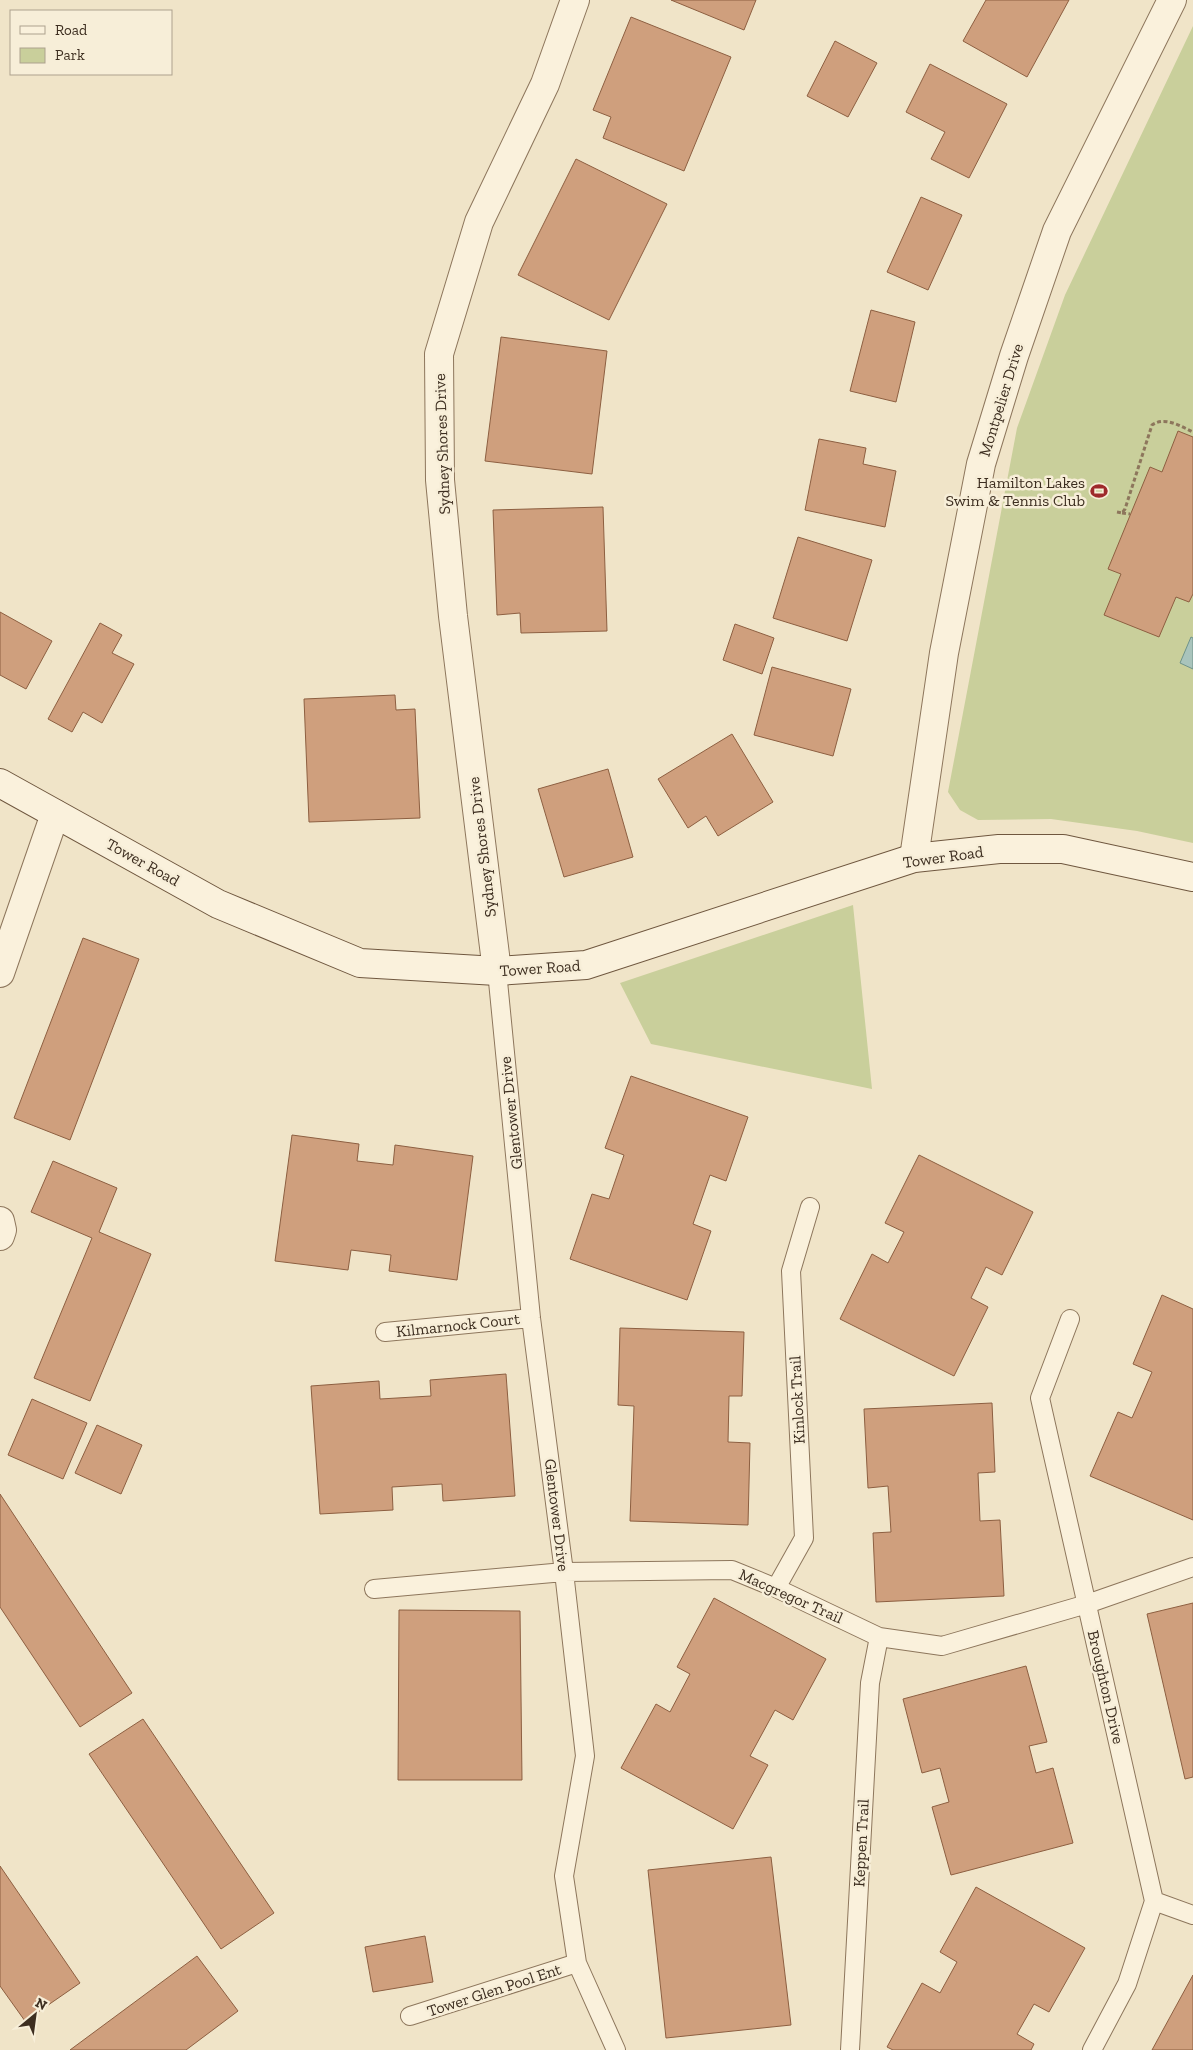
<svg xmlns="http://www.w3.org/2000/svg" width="1193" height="2050" font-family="'Zilla Slab',serif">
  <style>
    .green { fill: #c9cf9b }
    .water { fill: #a9c4bc; stroke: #6f938a }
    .building { fill: #cf9f7d; stroke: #8d5f41 }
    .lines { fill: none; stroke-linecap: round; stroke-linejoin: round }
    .lane-casing { stroke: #8d765c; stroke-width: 20 }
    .street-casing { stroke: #8d765c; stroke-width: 30 }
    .secondary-casing { stroke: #6f573f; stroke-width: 30 }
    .path { stroke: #8d765c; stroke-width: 3; stroke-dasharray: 4 2.5; stroke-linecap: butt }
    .lane { stroke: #faf1dc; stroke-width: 18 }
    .street { stroke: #faf1dc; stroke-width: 28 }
    .secondary { stroke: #faf1dc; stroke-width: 28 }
    .labels { text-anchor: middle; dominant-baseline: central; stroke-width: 5; stroke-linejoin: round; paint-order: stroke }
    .street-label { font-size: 16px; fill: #3d2e20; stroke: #f7eed8 }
    .poi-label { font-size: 16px; fill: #3d2e20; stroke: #f7eed8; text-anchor: end }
  </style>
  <rect width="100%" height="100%" fill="#f0e4c8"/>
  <path class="green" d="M1193,26V843L1137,831L1051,819L978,820L960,810L948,792L1017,428L1065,295Z
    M853,905L872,1089L651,1044L620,983Z"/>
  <path class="water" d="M1191,637L1193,638V669L1180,663Z"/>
  <path class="building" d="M671,0H756L744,30Z
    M986,0H1069L1027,77L963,41Z
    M631,17L731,57L684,171L603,138L611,117L593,110Z
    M835,41L877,63L848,117L807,96Z
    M930,64L1007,104L969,178L931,159L945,132L906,112Z
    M576,159L667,204L609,320L518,275Z
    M921,197L962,215L928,290L887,272Z
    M871,310L915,322L896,402L850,391Z
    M501,337L607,351L592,474L485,461Z
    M1178,431L1193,437V594L1189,602L1176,597L1159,637L1104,615L1121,574L1108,569L1150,467L1162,472Z
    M819,439L866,448L863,464L896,471L885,527L805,510Z
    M603,507L607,631L521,633L520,613L497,615L493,510Z
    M798,537L872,560L847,641L773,618Z
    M0,612L52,641L26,689L0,675Z
    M100,623L122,635L112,653L134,664L102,723L83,712L72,732L48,719Z
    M735,624L774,638L762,674L723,660Z
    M772,667L851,689L833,756L754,735Z
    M395,695L396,710L415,709L420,818L309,822L304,699Z
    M732,734L773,802L718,836L706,816L688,828L658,779Z
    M608,769L633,857L564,877L538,789Z
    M83,938L139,959L70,1140L14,1118Z
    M631,1076L748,1117L726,1181L710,1175L693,1224L711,1231L687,1300L570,1259L592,1194L609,1199L624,1155L605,1148Z
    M292,1135L359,1144L357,1161L393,1165L395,1145L473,1156L457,1280L389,1271L391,1255L351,1250L348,1270L275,1261Z
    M919,1155L1033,1212L1002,1275L986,1267L971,1298L988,1307L954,1376L840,1319L872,1254L888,1263L904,1232L885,1223Z
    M53,1161L117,1188L99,1232L151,1254L90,1401L34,1378L92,1238L31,1212Z
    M1162,1295L1193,1309V1520L1090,1476L1118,1412L1132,1418L1152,1372L1133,1364Z
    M620,1328L744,1332L742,1396H729L728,1442L750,1443L748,1525L630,1521L634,1406L618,1405Z
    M506,1374L515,1496L443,1501L442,1484L392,1487L393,1510L320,1514L311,1386L379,1381L380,1399L431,1396L430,1380Z
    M32,1399L87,1423L63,1479L8,1455Z
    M992,1403L995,1472L978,1473L980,1521L1000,1520L1004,1596L876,1602L873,1533L891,1532L888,1486L868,1488L864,1409Z
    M97,1425L142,1445L121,1494L75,1473Z
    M0,1494L132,1693L80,1727L0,1607Z
    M714,1598L826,1659L793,1720L775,1710L750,1756L768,1765L733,1829L621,1768L656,1704L670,1712L690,1674L677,1667Z
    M1193,1603V1777L1185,1779L1147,1614Z
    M399,1610L520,1611L522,1780H398Z
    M1026,1666L1047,1742L1029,1746L1036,1773L1053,1768L1073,1843L951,1875L932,1807L949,1802L940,1768L922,1773L903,1699Z
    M143,1719L274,1913L221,1949L89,1754Z
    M771,1857L791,2025L666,2038L648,1870Z
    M0,1866L80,1983L25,2021L0,1986Z
    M976,1887L1085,1948L1049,2012L1034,2004L1017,2034L1034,2044L1031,2050H893L887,2047L922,1983L940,1993L957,1962L940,1952Z
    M425,1936L433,1982L373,1992L365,1947Z
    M197,1956L238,2011L186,2050H70Z
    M1193,1975V2050H1152Z"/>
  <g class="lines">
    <g class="lane-casing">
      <path id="lane" d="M497,971L531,1318L564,1572L585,1756L564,1876L577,1963L616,2050
        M1070,1319L1040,1398L1154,1901L1127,1984L1092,2050
        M385,1332L531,1318
        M776,1588L804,1538L791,1271L810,1207
        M374,1589L564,1572L732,1570L776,1588L879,1637L942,1646L1087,1604L1193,1567
        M1154,1901L1193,1915
        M410,2016L577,1963
        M850,2050L870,1683L879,1637"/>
    </g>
    <g class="street-casing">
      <path id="street" d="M914,858L944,653L981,464L1014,356L1057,231L1172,0
        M497,971L453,616L440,480L439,354L479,222L545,84L575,0
        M0,973L55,814
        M0,1221L2,1230L0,1236"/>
    </g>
    <g class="secondary-casing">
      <path id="secondary" d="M0,783L218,904L360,963L497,971L586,965L914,858L999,849H1063L1193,877"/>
    </g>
    <path class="path" d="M1117,512L1122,513L1125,509L1152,425C1165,416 1180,426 1193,432
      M1122,513L1130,514"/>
    <use href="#lane" class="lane"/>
    <use href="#street" class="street"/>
    <use href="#secondary" class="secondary"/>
  </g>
  <defs>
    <g id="stadium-bare" transform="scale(1.35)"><path d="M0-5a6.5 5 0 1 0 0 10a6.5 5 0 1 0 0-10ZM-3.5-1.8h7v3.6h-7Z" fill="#9e2a2b" stroke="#f7eed8" stroke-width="2.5" paint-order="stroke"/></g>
  </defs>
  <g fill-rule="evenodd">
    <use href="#stadium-bare" x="1099" y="491"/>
  </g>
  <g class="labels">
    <g class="street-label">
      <text transform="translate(1001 400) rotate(-73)">Montpelier Drive</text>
      <text transform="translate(442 444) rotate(-92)">Sydney Shores Drive</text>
      <text transform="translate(482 847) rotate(-97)">Sydney Shores Drive</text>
      <text transform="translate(943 857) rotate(-8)">Tower Road</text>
      <text transform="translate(143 862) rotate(29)">Tower Road</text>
      <text transform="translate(540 968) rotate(-4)">Tower Road</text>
      <text transform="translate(511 1113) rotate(-96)">Glentower Drive</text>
      <text transform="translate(458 1325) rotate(-6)">Kilmarnock Court</text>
      <text transform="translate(797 1400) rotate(-93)">Kinlock Trail</text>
      <text transform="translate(557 1515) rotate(83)">Glentower Drive</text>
      <text transform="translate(791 1596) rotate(24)">Macgregor Trail</text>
      <text transform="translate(1106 1687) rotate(77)">Broughton Drive</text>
      <text transform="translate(861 1843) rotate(-87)">Keppen Trail</text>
      <text transform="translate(494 1990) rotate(-18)">Tower Glen Pool Ent</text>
    </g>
    <g class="poi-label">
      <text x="1085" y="482">Hamilton Lakes<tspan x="1085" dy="18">Swim &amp; Tennis Club</tspan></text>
    </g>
  </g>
  <rect x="10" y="10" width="162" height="65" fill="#f7eed8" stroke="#ada18e"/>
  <rect x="20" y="26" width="25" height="8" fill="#faf1dc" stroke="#ada18e"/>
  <text x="55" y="35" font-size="15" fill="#3d2e20">Road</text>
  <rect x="20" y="48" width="25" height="15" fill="#c9cf9b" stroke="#ada18e"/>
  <text x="55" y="60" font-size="15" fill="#3d2e20">Park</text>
  <g transform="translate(35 2015) rotate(29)" stroke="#f7eed8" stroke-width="4" paint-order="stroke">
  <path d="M0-4L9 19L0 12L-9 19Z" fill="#3d2e20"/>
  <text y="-8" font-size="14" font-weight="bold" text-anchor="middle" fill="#3d2e20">N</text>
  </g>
</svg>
